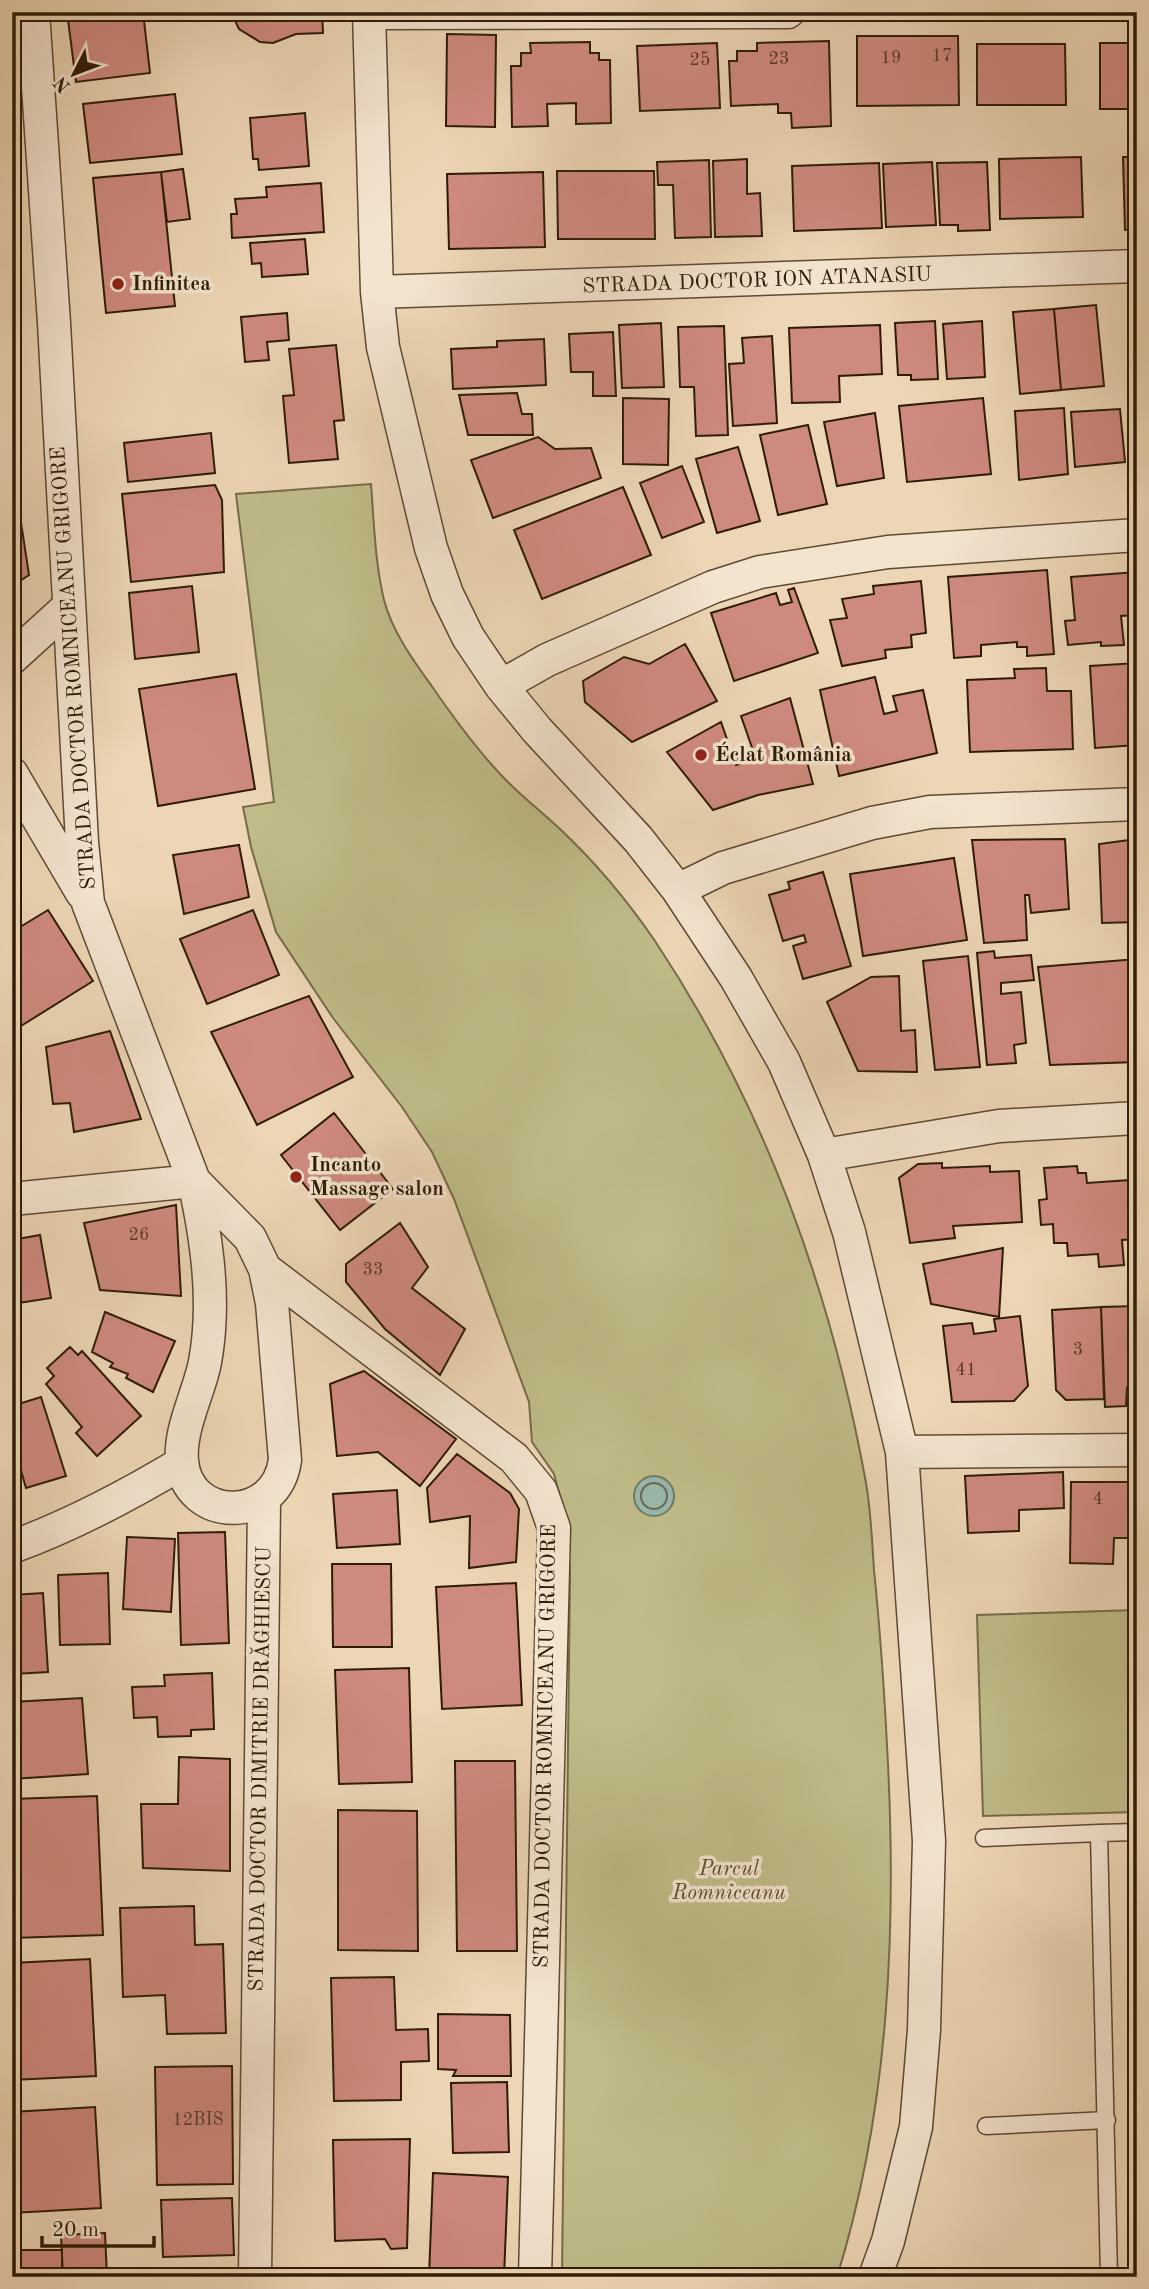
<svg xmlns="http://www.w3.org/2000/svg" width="1149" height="2289" font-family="'Old Standard TT',serif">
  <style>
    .green { fill: #bfbc89; stroke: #766c48; stroke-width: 2 }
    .water { fill: #99b9ab; stroke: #6e7a69; stroke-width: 2 }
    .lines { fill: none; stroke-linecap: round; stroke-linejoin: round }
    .shore { stroke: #646a59; stroke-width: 2 }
    .building { fill: #cf8a7f; stroke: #2e1c07; stroke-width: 2 }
    .service-casing { stroke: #5e4a32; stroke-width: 19 }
    .minor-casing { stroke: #5e4a32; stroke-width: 35 }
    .service { stroke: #f3e4cf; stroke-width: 16 }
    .minor { stroke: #f3e4cf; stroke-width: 32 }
    .poi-dot { fill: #8f2418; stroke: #f3e4cf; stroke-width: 2.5 }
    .labels { text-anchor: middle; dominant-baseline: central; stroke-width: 7; stroke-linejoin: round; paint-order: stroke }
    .number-label { font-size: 18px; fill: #563825 }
    .street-label { font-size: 21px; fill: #2e1c07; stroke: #f3e4cf }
    .poi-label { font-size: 21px; font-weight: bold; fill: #2e1c07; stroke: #f3e4cf; text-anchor: start }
    .park-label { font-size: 21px; font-style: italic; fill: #5a4c2e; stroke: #f3e4cf }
  </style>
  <rect width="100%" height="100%" fill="#edd6b5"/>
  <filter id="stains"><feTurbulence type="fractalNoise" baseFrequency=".00286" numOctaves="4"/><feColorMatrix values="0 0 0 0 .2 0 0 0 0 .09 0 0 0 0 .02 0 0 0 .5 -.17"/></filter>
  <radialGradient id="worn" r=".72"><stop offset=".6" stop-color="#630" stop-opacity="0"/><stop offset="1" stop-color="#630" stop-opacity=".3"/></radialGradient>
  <path class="green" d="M371,484C374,522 375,563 384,600C392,631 413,660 431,685C453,717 476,749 503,777C521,796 542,812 561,830C597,864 627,900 655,941C764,1105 831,1290 866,1483C871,1511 872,1541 874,1570C880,1629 884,1687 887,1745C897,1923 890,2106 837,2277H562L570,1572L566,1519L554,1474L532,1442L529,1402L454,1199L432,1152L402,1107L333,1018L276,932L251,847L243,807L274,802L236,494Z
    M1136,1610L1137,1812L983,1816L977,1615Z"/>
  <path class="water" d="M634 1496a20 20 0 1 1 40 0a20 20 0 1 1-40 0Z"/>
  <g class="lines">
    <path class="shore" d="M641 1496a13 13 0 1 1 26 0a13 13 0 1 1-26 0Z"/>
  </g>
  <path class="building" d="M67,12H143L150,73L76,82Z
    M231,12H322L323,33L296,34L273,43L260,42L239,29Z
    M447,34L496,35L495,127L446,126Z
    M857,36H958L959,105L857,106Z
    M829,41L831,126L792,128L791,113H778V104L731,106L729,61H737V51H757V43Z
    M590,42V53H599V60H610L611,123L576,124V103L547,104L548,126L512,127L511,66H521V53H531L530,43Z
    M717,43L720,108L640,111L637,46Z
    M1100,43H1137V109H1100Z
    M977,44H1065L1066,105H977Z
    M175,94L182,154L90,163L83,104Z
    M305,113L309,166L259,170L258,159H253L250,118Z
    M1081,157L1083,217L1000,219L999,159Z
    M1123,157H1137V229L1125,230Z
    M747,159V194L760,193L762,236L715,237L713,161Z
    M709,160L711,237L675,238L673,185H658L657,162Z
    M932,162L936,225L886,227L883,164Z
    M987,162L990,230L958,231V225H940L937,163Z
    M879,163L882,228L794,231L792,166Z
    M183,169L190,219L167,222L161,172Z
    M557,171H654L655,239H558Z
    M161,172L175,306L106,313L93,178Z
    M543,172L545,247L449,249L447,174Z
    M321,183L324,232L232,238L231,214H237L235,199L267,197L266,187Z
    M305,239L308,274L262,277L261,263L252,264L250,243Z
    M1096,305L1104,386L1061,390L1054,309Z
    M1054,309L1061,390L1020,394L1013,312Z
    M287,313L289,340L267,342L269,360L245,362L241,317Z
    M935,321L938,379L911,380V375H898L895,323Z
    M982,321L985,377L947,379L943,324Z
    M661,323L664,387L622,388L619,325Z
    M880,325L882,374L839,376L840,402L792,403L789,328Z
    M724,326L728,435L696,436L694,387H680L678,327Z
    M613,332L616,396H593V372H571L569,334Z
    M772,336L777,423L733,426L729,364L744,363L742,338Z
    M544,339L546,385L453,389L451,349L497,347V341Z
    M336,345L344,420L334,421L338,459L289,463L283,396L294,395L289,349Z
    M12,377L19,422L12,423Z
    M517,393L522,414H532L533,435H468L459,395Z
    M623,398L669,399L668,465L623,464Z
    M983,398L991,474L907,482L899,406Z
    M1064,408L1068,474L1019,480L1015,411Z
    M1120,409L1125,462L1075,467L1071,412Z
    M875,413L884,478L837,486L824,422Z
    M808,425L827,504L778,515L760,435Z
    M211,433L215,473L128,482L124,443Z
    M538,437L555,449L591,448L601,478L493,518L471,460Z
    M738,447L760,521L717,533L696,459Z
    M12,463L29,575L12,586Z
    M682,466L704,522L662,538L640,483Z
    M215,485L222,500L224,572L131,582L122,494Z
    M623,487L651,555L542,599L514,530Z
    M1047,570L1054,654L1027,656V647H1017V642L981,645V656L954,658L948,577Z
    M1137,572V638L1134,615L1121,616L1124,645L1101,646V642L1068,645L1065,621L1075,620L1071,577Z
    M921,581L926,633L911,635L912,647L885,650L886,658L842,666L830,620L847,618L842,599L874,594L873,586Z
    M192,586L199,652L135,659L129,593Z
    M794,588L818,653L734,681L711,613L776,593L780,605L792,602L788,590Z
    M685,644L717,701L632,742L585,702L583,681L624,657L649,664Z
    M1137,663V745L1095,748L1090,666Z
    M1046,668L1047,691H1071L1073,749L970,752L967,680L1015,678L1014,669Z
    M236,674L255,789L158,806L139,689Z
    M875,677L884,714L897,711L893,696L923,690L937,753L839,776L820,690Z
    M790,698L813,784L758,795L713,810L667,752L721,722L736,765L756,759L741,716Z
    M1065,839L1069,909L1031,913L1029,895H1025L1027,940L984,943L972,840Z
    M1137,839V922L1102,923L1099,844Z
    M239,845L249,897L184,914L173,855Z
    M954,858L967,940L863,956L850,874Z
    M12,865L21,877L12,884Z
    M823,872L851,966L803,979L793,946L806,942L804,935L783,941L769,895L790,889L788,882Z
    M48,910L93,981L21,1026L12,1012V932Z
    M253,910L279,975L207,1004L180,939Z
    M994,951L995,958L1031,955L1034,980L1001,983V994L1021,992L1026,1043L1014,1045L1016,1063L987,1065L977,953Z
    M968,956L980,1067L935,1070L923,961Z
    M1137,959V1062L1050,1065L1038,967Z
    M899,976L901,1031L915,1030L917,1072L858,1071L827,1002L871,977Z
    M309,996L353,1077L257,1125L211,1032Z
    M110,1031L141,1119L74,1132L70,1103L53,1104L46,1047Z
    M12,1090L19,1126L12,1127Z
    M334,1113L393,1189L340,1230L281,1155Z
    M942,1163V1168L990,1166V1172L1019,1171L1022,1222L953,1226L955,1238L910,1243L899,1178L918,1164Z
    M1137,1165V1251L1136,1239L1122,1240L1124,1265L1099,1267L1098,1254L1068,1256L1067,1243H1054L1053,1224L1041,1225L1039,1200L1047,1199L1044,1168L1077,1166L1078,1173H1086L1087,1183L1130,1180L1128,1166Z
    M176,1205L181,1296L100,1290L84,1223Z
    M400,1223L428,1267L412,1288L465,1329L440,1375L385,1329L346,1282V1264Z
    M40,1235L51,1298L12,1304V1240Z
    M1003,1248L999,1317L931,1304L923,1264Z
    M1137,1306V1396L1127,1388L1126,1406L1105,1407L1101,1307Z
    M1101,1307L1104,1399L1066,1400L1056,1390L1052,1310Z
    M105,1312L175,1341L153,1392L126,1378L128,1374L110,1367L113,1363L92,1352Z
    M1020,1316L1028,1386L1014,1401L952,1402L943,1326L972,1323L974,1334L996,1331L994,1319Z
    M70,1347L78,1355L82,1351L141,1416L97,1456L76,1433L82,1427L46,1384L54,1376L47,1368Z
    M364,1371L456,1439L420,1486L378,1452L337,1456L330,1384Z
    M41,1397L66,1476L26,1488L12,1439V1406Z
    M457,1454L510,1493L519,1509L516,1562L469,1568L470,1516L430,1522L427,1488Z
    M1063,1472L1064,1508L1019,1510V1531L968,1533L965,1476Z
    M1071,1482H1131L1130,1538H1114L1113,1564L1070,1563Z
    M1135,1482H1137V1539H1134Z
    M397,1490L400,1544L337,1548L333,1494Z
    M225,1532L229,1643L181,1645L178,1533Z
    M127,1537L175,1539L171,1612L123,1609Z
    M332,1564H391L392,1647H333Z
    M108,1573L110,1644L60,1645L58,1575Z
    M516,1583L522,1705L442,1709L436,1587Z
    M43,1593L48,1672L14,1674L12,1595Z
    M409,1668L412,1782L339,1784L335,1670Z
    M212,1673L214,1729L191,1730V1736L158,1737L157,1717L134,1718L132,1687L165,1686L164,1675Z
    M82,1698L88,1774L12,1779V1702Z
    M179,1757L230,1759V1871L143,1868L141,1804H178Z
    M455,1761H515L517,1951H457Z
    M97,1796L103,1935L12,1938V1799Z
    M338,1810L417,1811L418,1951L338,1950Z
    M194,1906L195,1945L223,1944L226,2033L167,2034L165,1995L123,1997L120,1908Z
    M90,1959L96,2076L12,2080V1963Z
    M394,1977L396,2030L428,2029L429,2061L401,2062V2100L334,2101L331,1978Z
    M438,2014L510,2015L511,2076H453L456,2070L438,2069Z
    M232,2066L233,2184L157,2185L155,2067Z
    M507,2082L509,2152L453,2153L451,2083Z
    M95,2107L101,2208L12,2213V2112Z
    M410,2139L407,2248L391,2249L385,2239L335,2241L333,2140Z
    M433,2173L508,2177L504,2277H429Z
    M232,2198L234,2255L163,2257L161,2200Z
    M105,2233L107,2277H63L61,2235Z
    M12,2250H62V2277H12Z
    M1054,2272V2277H1005V2274Z"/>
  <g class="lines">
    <g class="service-casing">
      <path id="service" d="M984,1838L1099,1833
        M986,2126L1107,2120
        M1109,2277L1099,1833L1137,1832"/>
    </g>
    <g class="minor-casing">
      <path id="minor" d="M33,12L54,323L82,842L88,903L194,1181L250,1238L265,1269L514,1458L541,1491L554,1528L535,2277
        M369,12L377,292L383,347L431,548L447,594L468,637L501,686L537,730L638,839L678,890L736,978L784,1062L824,1155L849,1232L902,1452L929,1841L924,2030L916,2127L888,2241L875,2277
        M369,13L788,12
        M377,292L1137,266
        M12,658L67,608
        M501,686L547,660L713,587L760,572L888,552L1137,535
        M12,774L82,893
        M678,890L723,868L872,823L930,812L1137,804
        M824,1155L999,1126L1137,1118
        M194,1181C207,1240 216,1302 205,1362C199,1393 179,1429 182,1461C187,1522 276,1525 285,1460L272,1303L265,1269
        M12,1199L194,1181
        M902,1452L1137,1450
        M12,1547C73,1525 127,1496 182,1463
        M255,2277L264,1500"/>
    </g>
    <use href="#service" class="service"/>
    <use href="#minor" class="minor"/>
  </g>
  <g class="poi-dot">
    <circle cx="118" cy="284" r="7"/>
    <circle cx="701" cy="755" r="7"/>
    <circle cx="296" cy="1177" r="7"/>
  </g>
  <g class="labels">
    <g class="number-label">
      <text x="942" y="56">17</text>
      <text x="891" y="58">19</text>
      <text x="779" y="59">23</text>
      <text x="700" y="60">25</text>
      <text x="139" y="1235">26</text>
      <text x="373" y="1270">33</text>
      <text x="1078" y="1350">3</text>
      <text x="966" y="1370">41</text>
      <text x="1098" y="1499">4</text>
      <text x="198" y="2120">12BIS</text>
    </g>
    <g class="street-label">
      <text transform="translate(757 281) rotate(-2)">STRADA DOCTOR ION ATANASIU</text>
      <text transform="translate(74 668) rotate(-94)">STRADA DOCTOR ROMNICEANU GRIGORE</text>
      <text transform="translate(546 1746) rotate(-89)">STRADA DOCTOR ROMNICEANU GRIGORE</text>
      <text transform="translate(261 1769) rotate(-89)">STRADA DOCTOR DIMITRIE DRĂGHIESCU</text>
    </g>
    <g class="poi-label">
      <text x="132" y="284">Infinitea</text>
      <text x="715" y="755">Éclat România</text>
      <text x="310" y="1165">Incanto<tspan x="310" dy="24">Massage salon</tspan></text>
    </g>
    <g class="park-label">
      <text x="729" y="1869">Parcul<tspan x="729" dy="24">Romniceanu</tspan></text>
    </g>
  </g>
  <rect width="1149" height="2289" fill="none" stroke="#edd6b5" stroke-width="42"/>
  <rect x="14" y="14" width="1121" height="2261" fill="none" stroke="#2e1c07" stroke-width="3.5"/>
  <rect x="21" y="21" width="1107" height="2247" fill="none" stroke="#2e1c07" stroke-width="2"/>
  <g transform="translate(74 74) rotate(228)" stroke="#f3e4cf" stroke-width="5" paint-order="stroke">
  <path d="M0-5L12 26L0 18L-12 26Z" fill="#2e1c07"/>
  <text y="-10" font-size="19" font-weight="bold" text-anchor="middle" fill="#2e1c07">N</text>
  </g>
  <path d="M42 2236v10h112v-10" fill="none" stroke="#2e1c07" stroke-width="3.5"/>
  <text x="52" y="2236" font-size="21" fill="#2e1c07" stroke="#f3e4cf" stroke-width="5" paint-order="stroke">20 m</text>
  <rect width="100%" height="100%" filter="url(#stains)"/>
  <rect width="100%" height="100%" fill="url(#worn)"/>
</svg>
